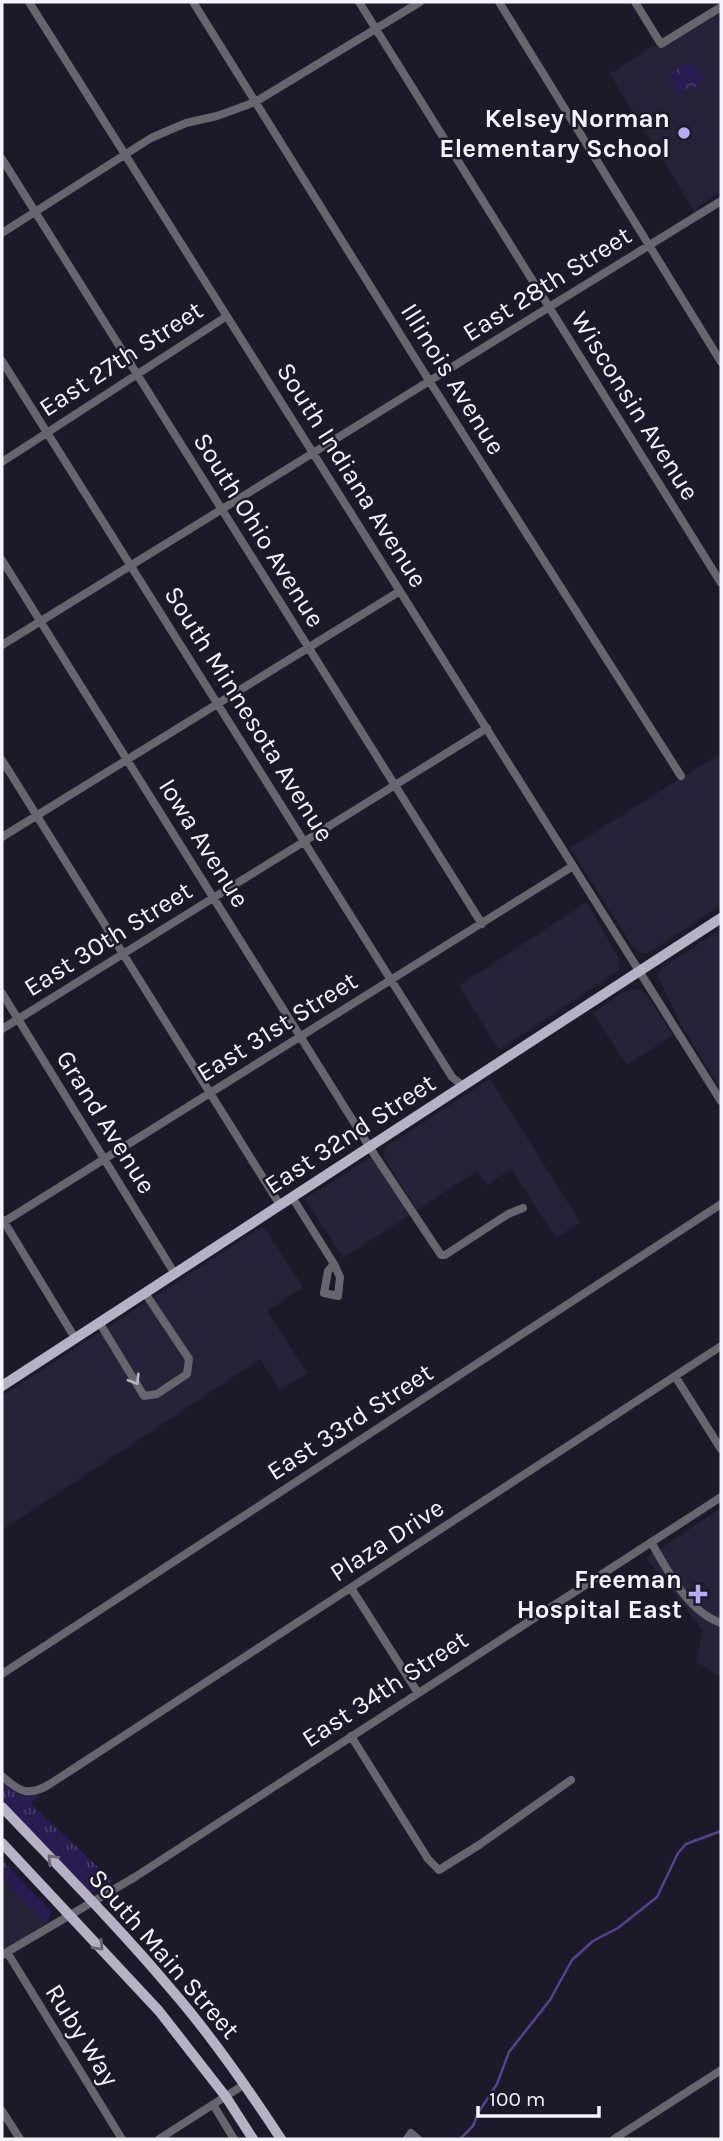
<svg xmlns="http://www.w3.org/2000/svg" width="723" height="2141" font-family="Karla,sans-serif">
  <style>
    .built { fill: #262338 }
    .grass { fill: url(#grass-tufts) }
    .park { fill: url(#park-crowns) }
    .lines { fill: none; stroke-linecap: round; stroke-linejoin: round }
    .stream { stroke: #54448e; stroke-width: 2.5 }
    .minor { stroke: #67666f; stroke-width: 8 }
    .major { stroke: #b4b2c4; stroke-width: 10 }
    .oneway { stroke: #b5b4be }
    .oneway2 { stroke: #686676 }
    .poi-dot { fill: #b7abf8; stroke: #1c1a29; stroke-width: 2.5 }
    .labels { text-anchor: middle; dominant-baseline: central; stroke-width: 5; stroke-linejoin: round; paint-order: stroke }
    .poi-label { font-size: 26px; font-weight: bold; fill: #f4f3fe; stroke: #1c1a29; text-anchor: end }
    .street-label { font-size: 26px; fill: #f4f3fe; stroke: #1c1a29 }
  </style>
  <defs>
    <pattern id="grass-tufts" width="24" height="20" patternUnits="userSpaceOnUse" patternTransform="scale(1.75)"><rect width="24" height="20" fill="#291c51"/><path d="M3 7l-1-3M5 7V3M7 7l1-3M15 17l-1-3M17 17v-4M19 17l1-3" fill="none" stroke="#493d6b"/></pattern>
    <pattern id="park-crowns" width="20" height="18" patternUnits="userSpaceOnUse" patternTransform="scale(1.75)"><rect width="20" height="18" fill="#291c51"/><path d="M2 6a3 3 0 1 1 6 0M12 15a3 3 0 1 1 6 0" fill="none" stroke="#493d6b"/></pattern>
  </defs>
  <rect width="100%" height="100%" fill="#1c1a29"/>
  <path class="built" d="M721,12V192L697,207L695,212L610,74L654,45L658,48L664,47Z
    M721,753V905L648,953H641L633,947L570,848Z
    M587,902L619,959V970L499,1050L459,986Z
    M721,929V1089L681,1025L658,976L662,968Z
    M633,989L640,990L646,994L673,1035L627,1065L593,1013L622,993Z
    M490,1079L580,1222L556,1238L511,1169L487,1185L477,1171L417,1210L383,1156L387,1146Z
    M371,1157H374L411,1214L343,1258L305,1199Z
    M263,1226L303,1287L267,1311L307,1373L280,1390L260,1359L2,1530V1396Z
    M721,1508V1677L696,1662L703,1630L646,1558Z
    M2,1875L12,1890L47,1923L2,1951Z"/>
  <path class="grass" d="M2,1781L18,1794L40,1796L30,1803L113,1881L95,1892H88L2,1803Z
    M2,1860L52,1912L47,1923C27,1904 2,1889 2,1860Z"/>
  <path class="park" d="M681,64L697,67L703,79L698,87L691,86L677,95L670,79Z"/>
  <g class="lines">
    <path class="stream" d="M460,2139L473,2126L478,2113L497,2084L509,2052L550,2000L572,1960L593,1941L618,1928L657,1897L678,1853L686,1844L721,1831"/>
    <path class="minor" d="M29,2L721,1101
      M193,2L430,382L681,776
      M359,2L721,583
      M499,2L721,362
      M635,2L661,44L721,7
      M2,159L482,924
      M2,233L151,138L186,123L217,116L255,102L420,2
      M2,361L452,1077L463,1086
      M2,462L227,316
      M2,560L370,1148L441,1255H445L508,1214L523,1208
      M2,645L721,201
      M2,760L280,1205
      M2,837L400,591
      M2,993L175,1274
      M2,1029L487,728
      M292,1197L334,1264
      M3,1220L75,1338
      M2,1223L573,866
      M334,1264L340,1277L338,1296L324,1293L328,1271Z
      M99,1322L144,1396L157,1394L187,1374L189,1359L145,1293
      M675,1376L721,1449
      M651,1542C668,1571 688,1612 721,1623
      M351,1588L418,1693
      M2,1674L721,1204
      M351,1736L428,1859L439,1870L479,1845L571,1780
      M2,1776C19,1792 29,1797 50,1784L721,1346
      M7,1952L122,2139
      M2,1955L135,1877L721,1497
      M214,2106L234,2139
      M2,2111L20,2139
      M159,2139L245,2084
      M407,2139L411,2133L418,2139
      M614,2139L721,2070"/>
    <path class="major" d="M2,1386L721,918
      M2,1807C59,1867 117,1925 170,1988C211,2035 247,2087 281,2139
      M2,1843L159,2011L226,2097L253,2139"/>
  </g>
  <defs><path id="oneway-chevron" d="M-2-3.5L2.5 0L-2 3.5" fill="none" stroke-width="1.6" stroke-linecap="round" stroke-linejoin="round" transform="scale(1.75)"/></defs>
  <use class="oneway" href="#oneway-chevron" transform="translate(135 1380) rotate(58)"/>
  <g class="oneway2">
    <use href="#oneway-chevron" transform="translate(52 1859) rotate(-134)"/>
    <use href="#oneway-chevron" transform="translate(99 1946) rotate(47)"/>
  </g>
  <g class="poi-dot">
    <circle cx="684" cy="133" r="7"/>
    <path d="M694.5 1583.5h7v7h7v7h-7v7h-7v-7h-7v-7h7z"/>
  </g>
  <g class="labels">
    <g class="poi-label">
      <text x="670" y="118">Kelsey Norman<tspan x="670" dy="30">Elementary School</tspan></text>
      <text x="682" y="1579">Freeman<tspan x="682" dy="30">Hospital East</tspan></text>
    </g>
    <g class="street-label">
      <text transform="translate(547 284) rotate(-32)">East 28th Street</text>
      <text transform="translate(121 359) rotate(-33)">East 27th Street</text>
      <text transform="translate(453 379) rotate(58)">Illinois Avenue</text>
      <text transform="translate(635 406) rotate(58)">Wisconsin Avenue</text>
      <text transform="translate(352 475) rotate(58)">South Indiana Avenue</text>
      <text transform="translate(259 530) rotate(58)">South Ohio Avenue</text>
      <text transform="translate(249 714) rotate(58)">South Minnesota Avenue</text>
      <text transform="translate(204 843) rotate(58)">Iowa Avenue</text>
      <text transform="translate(108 939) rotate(-32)">East 30th Street</text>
      <text transform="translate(277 1027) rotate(-32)">East 31st Street</text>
      <text transform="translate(106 1122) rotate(58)">Grand Avenue</text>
      <text transform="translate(350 1134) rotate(-33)">East 32nd Street</text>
      <text transform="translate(350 1422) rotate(-33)">East 33rd Street</text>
      <text transform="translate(387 1540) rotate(-33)">Plaza Drive</text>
      <text transform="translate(385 1689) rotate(-33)">East 34th Street</text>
      <text transform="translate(164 1954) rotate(49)">South Main Street</text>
      <text transform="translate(82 2035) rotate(58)">Ruby Way</text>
    </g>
  </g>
  <rect width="723" height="2141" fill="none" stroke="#f4f3fe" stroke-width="7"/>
  <path d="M478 2106v10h121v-10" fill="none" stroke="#f4f3fe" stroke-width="3.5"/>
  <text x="489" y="2106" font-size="21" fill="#f4f3fe" stroke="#1c1a29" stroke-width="5" paint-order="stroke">100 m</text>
</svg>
